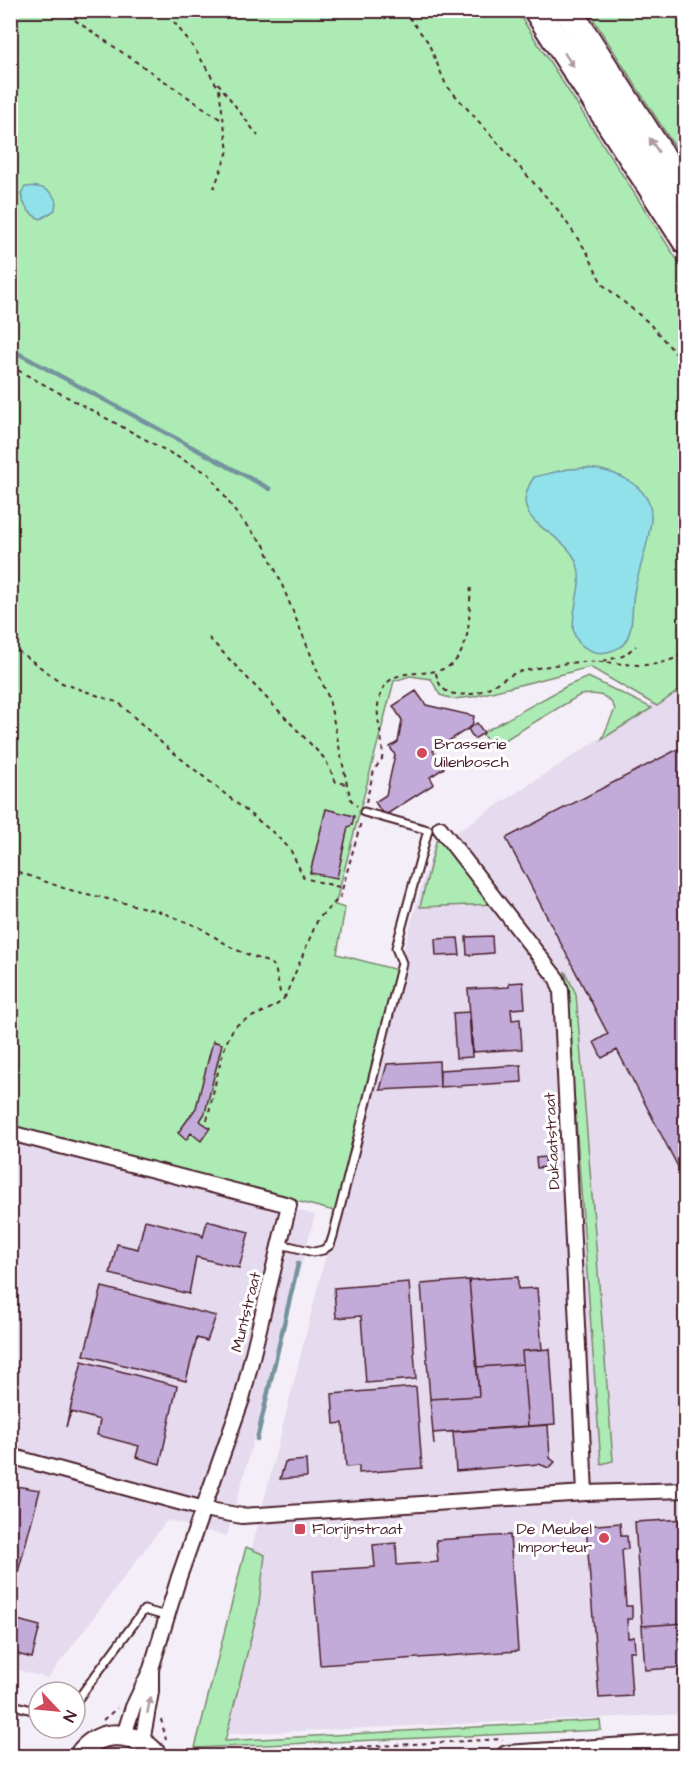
<svg xmlns="http://www.w3.org/2000/svg" width="696" height="1767" font-family="'Architects Daughter',sans-serif">
  <style>
    .built { fill: #e5daee }
    .green { fill: #acecb4; stroke: #7b8670; stroke-width: 1.5 }
    .water { fill: #90e1ea; stroke: #74939e; stroke-width: 1.5 }
    .lines { fill: none; stroke-linecap: round; stroke-linejoin: round }
    .stream { stroke: #74939e; stroke-width: 4.5 }
    .building { fill: #c3abd9; stroke: #4a1f2b; stroke-width: 1.5 }
    .service-casing { stroke: #4a1f2b; stroke-width: 11 }
    .minor-casing { stroke: #4a1f2b; stroke-width: 18 }
    .secondary-casing { stroke: #4a1f2b; stroke-width: 24 }
    .motorway-casing { stroke: #4a1f2b; stroke-width: 30 }
    .path { stroke: #4a1f2b; stroke-width: 2; stroke-dasharray: 4.5 4.5; stroke-linecap: butt }
    .service { stroke: #fff; stroke-width: 7 }
    .minor { stroke: #fff; stroke-width: 14 }
    .secondary { stroke: #fff; stroke-width: 20 }
    .motorway { stroke: #fff; stroke-width: 26 }
    .oneway { fill: #ae9aa0 }
    .poi-dot { fill: #d1495b; stroke: #fff; stroke-width: 2 }
    .labels { text-anchor: middle; dominant-baseline: central; stroke-width: 6; stroke-linejoin: round; paint-order: stroke }
    .poi-label { font-size: 16px; fill: #4a1f2b; stroke: #fff; text-anchor: start }
    .street-label { font-size: 16px; fill: #4a1f2b; stroke: #fff }
  </style>
  <rect width="100%" height="100%" fill="#f3eef7"/>
  <filter id="ink" filterUnits="userSpaceOnUse"><feTurbulence type="fractalNoise" baseFrequency=".0167" numOctaves="2"/><feDisplacementMap in="SourceGraphic" scale="12" xChannelSelector="R" yChannelSelector="G"/><feConvolveMatrix kernelMatrix="1 2 1 2 8 2 1 2 1" color-interpolation-filters="sRGB"/></filter>
  <g filter="url(#ink)">
    <path class="built" d="M685,683V1714L205,1735L395,980L435,840H444Z
      M10,1133L315,1215L227,1536L167,1520L48,1678L11,1668Z"/>
    <path class="green" d="M10,11H517L685,272V686L657,706L590,667L472,697L453,699L440,695L431,679L410,676L394,681L335,905L345,908L337,954L397,970L339,1195L346,1198L342,1213L11,1126Z
      M588,11H685V163Z
      M588,677L652,708L602,739L615,709C609,693 594,693 580,695L491,748L482,733L567,686Z
      M437,838L449,845L495,904L420,907Z
      M565,971L576,994L613,1461L601,1464Z
      M246,1547L265,1555L258,1610L225,1741L600,1720L601,1730L195,1748Z"/>
    <path class="water" d="M25,187C38,185 51,188 56,201L55,210L41,219C30,216 23,205 21,194Z
      M587,468C614,470 654,485 651,520C649,543 640,565 635,588C630,608 636,628 623,645C615,651 602,655 592,651C553,637 588,593 577,564C565,528 502,525 534,477L568,469Z"/>
    <g class="lines">
      <path class="stream" d="M10,349L270,489
        M257,1439L298,1264"/>
    </g>
    <path class="building" d="M416,691L426,705L474,716L472,726L433,751L444,768L430,777L434,784L384,816L375,802L386,795L395,755L390,747L398,742L402,720L393,706Z
      M477,723L484,733L474,739L468,729Z
      M686,745V1182L617,1050L602,1058L594,1042L608,1034L506,838Z
      M326,809L354,816L352,825L348,827L337,878L310,873Z
      M492,936L493,953L467,955L466,937Z
      M458,938L460,955L436,956L435,939Z
      M523,982L525,1008L511,1009L512,1020L520,1019L522,1049L473,1052L468,989L509,987V983Z
      M469,1012L472,1057L456,1058L453,1013Z
      M213,1041L222,1044L205,1113L200,1121L210,1128L201,1141L191,1133L186,1140L178,1133L196,1108Z
      M439,1061L440,1087L380,1090L387,1064Z
      M521,1065L522,1082L440,1087V1070Z
      M545,1157L546,1167L537,1168L536,1158Z
      M145,1220L200,1234L203,1237L207,1221L249,1232L239,1268L196,1257L189,1294L110,1274L117,1244L138,1249Z
      M518,1277V1289L537,1288L542,1350L522,1351L523,1364L477,1367L469,1280Z
      M469,1280L479,1396L430,1399L421,1284Z
      M409,1282L416,1379L366,1383L361,1316L336,1318L334,1288Z
      M102,1287L216,1316L207,1341L197,1338L186,1381L84,1355Z
      M550,1349L555,1424L528,1426L522,1351Z
      M82,1361L177,1386L160,1464L136,1457L139,1446L97,1435L100,1420L71,1412L66,1427Z
      M523,1364L528,1426L433,1433L434,1445L430,1399L479,1396L477,1367Z
      M416,1387L422,1468L359,1473V1466L346,1467L343,1423L334,1424L332,1394Z
      M548,1425L550,1458L555,1462L549,1468L539,1464L456,1471L453,1432Z
      M306,1460L307,1477L280,1479L285,1462Z
      M10,1485L40,1490L10,1602Z
      M686,1519V1623L642,1626L635,1522Z
      M620,1523L621,1536H627L628,1549L622,1550L626,1606H632V1619H627L628,1638L634,1637L635,1651H629L632,1696L599,1698L586,1526Z
      M510,1535L518,1651L320,1665L313,1571L375,1567L373,1545L396,1543L397,1565L438,1562L436,1540Z
      M10,1618L40,1626L32,1658L10,1652Z
      M686,1623V1667L645,1670L642,1626Z"/>
    <g class="lines">
      <g class="service-casing">
        <path id="service" d="M280,1244L314,1252L323,1250L330,1245L333,1236L402,963L396,948L428,830L364,812
          M75,1703L144,1610L166,1616
          M10,1704L39,1712"/>
      </g>
      <g class="minor-casing">
        <path id="minor" d="M440,828L557,979L561,990L585,1493
          M10,1133L289,1205L242,1399L179,1577L151,1669L133,1707L124,1735
          M10,1456L204,1509L242,1516L585,1493L686,1490
          M142,1742L151,1692V1671"/>
      </g>
      <g class="secondary-casing">
        <path id="secondary" d="M79,1756C98,1727 136,1730 157,1756
          M507,1756L686,1744"/>
      </g>
      <g class="motorway-casing">
        <path id="motorway" d="M537,10L686,241
          M568,10L686,194"/>
      </g>
      <path class="path" d="M60,10L223,121
        M403,10L428,42L446,85L558,210L587,252L602,284L648,322L686,365
        M174,22L196,51L219,89L228,151L214,188
        M218,83L258,136
        M10,366L209,474L239,517L264,545L280,580L329,699L347,784L351,800L357,806
        M209,638L325,759L336,782L347,784
        M10,645L62,683L119,703L164,745L275,834L290,849L304,878L343,888
        M603,661L623,656L636,646
        M436,673C438,684 443,693 456,694C487,698 497,677 523,671C547,666 577,660 601,662C636,664 652,671 686,653
        M366,802L374,770L382,759C385,734 371,715 382,691C397,657 445,690 462,650C471,632 469,605 471,586
        M10,869L66,889L158,911L199,927L234,949L270,963L275,967L280,992L285,997L318,919L340,897L361,822
        M207,1120C213,1099 222,1037 237,1025C252,1014 273,1012 285,997
        M161,1719L166,1740
        M103,1720L117,1708
        M173,1749L178,1755L192,1756L503,1739"/>
      <use href="#service" class="service"/>
      <use href="#minor" class="minor"/>
      <use href="#secondary" class="secondary"/>
      <use href="#motorway" class="motorway"/>
    </g>
    <defs><path id="oneway-solid" d="M-6-.8H1V-3.2L6.5 0L1 3.2V.8H-6Z" transform="scale(1.5)"/></defs>
    <g class="oneway">
      <use href="#oneway-solid" transform="translate(569 60) rotate(57)"/>
      <use href="#oneway-solid" transform="translate(654 145) rotate(-123)"/>
      <use href="#oneway-solid" transform="translate(149 1705) rotate(-79)"/>
    </g>
  </g>
  <g class="poi-dot">
    <circle cx="422" cy="753" r="6"/>
    <rect x="294" y="1523" width="12" height="12" rx="3"/>
    <circle cx="604" cy="1538" r="6"/>
  </g>
  <g class="labels">
    <g class="poi-label">
      <text x="434" y="744">Brasserie<tspan x="434" dy="18">Uilenbosch</tspan></text>
      <text x="312" y="1529">Florijnstraat</text>
      <text x="592" y="1529" text-anchor="end">De Meubel<tspan x="592" dy="18">Importeur</tspan></text>
    </g>
    <g class="street-label">
      <text transform="translate(552 1141) rotate(-93)">Dukaatstraat</text>
      <text transform="translate(246 1312) rotate(-76)">Muntstraat</text>
    </g>
  </g>
  <rect width="696" height="1767" fill="none" stroke="#fff" stroke-width="36"/>
  <rect x="18" y="18" width="660" height="1731" fill="none" stroke="#4a1f2b" stroke-width="2" filter="url(#ink)"/>
  <g transform="translate(57 1710) rotate(116)"><circle r="28" fill="#ffffff" stroke="#b7a5aa" stroke-width="1.5"/>
  <path d="M0-4.5L10 22L0 15L-10 22Z" fill="#d1495b"/>
  <text y="-9" font-size="16" font-weight="bold" text-anchor="middle" fill="#4a1f2b">N</text>
  </g>
</svg>
